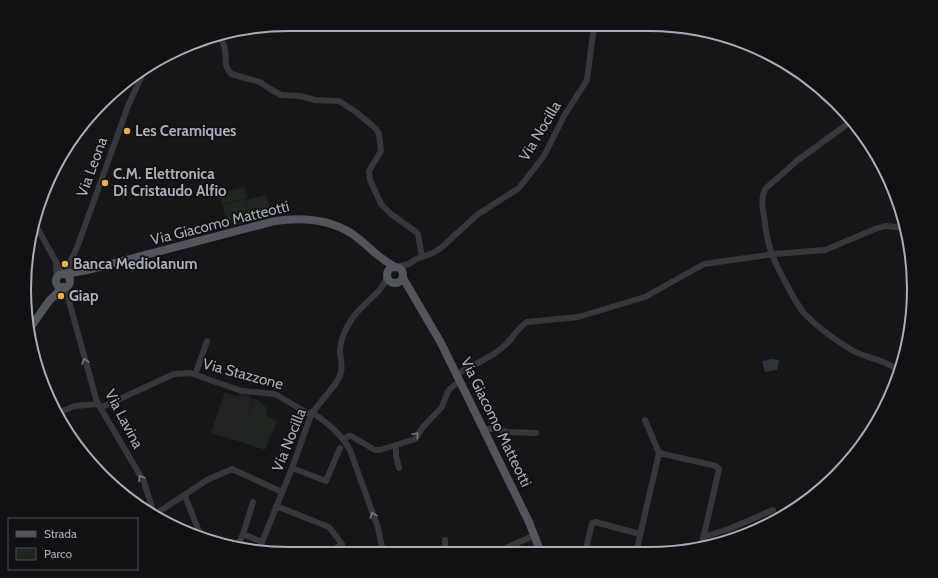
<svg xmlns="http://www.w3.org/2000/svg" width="938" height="578" font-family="Cabin,sans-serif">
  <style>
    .built { fill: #222225 }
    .green { fill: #1e261f }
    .water { fill: #2c353c }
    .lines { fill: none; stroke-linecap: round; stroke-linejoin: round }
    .minor { stroke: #37383d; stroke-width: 6 }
    .major { stroke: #53555c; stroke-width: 8 }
    .oneway { stroke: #757881 }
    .poi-dot { fill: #f2b134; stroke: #111113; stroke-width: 1.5 }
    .labels { text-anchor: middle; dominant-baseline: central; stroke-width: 3.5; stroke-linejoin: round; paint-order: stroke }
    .poi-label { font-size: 15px; font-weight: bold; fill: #a8adb8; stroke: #111113; text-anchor: start }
    .street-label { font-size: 15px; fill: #a8adb8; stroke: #111113 }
    .rim { fill: none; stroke: #a8adb8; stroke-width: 2 }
  </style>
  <rect width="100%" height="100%" fill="#161618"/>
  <path class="built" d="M225,392L238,397L239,394L241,395L242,394L251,396L250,398L254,399L241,442L211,433Z"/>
  <path class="green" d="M244,187L247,198L222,204L219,193Z
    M266,195L272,216L250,221L245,200Z
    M244,199L247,210L230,215L247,210L250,222L229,227L222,205Z
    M255,398L267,408L266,410L267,414L266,415L277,421L265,450L241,442Z"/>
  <path class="water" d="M772,359L778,360L779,361L777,370L765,372L762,361Z"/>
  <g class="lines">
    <path class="minor" d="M219,36C221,40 225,45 225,50C227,62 223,64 231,74L260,82L270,89L281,95L300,96L315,100L339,101L356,112L376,129L379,134L381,151L369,171L370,180L381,204L391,214L416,232L418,234L422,257
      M853,120L798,160L765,189C761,198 762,206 764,216C767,246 773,260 788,287C793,296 798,306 804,313C817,327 834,339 850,349C866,359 886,359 900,372
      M35,224L63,274
      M56,265L57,277
      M396,267L409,264L416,259L433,253L441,248L477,215L519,188L544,156L564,116L587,80L594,26
      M64,274L67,270L78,245L128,106L145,69
      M65,287L97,402L144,482L154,514
      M457,374C471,366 491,358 503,347C512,340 517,328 527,322L578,317L645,297L704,264L774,254L825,250L875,229L885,226L906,228
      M195,375L207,341
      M100,408L174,374L190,373L242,391L275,394L311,415
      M312,412C327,423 341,433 350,450L378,528L383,552
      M57,413L75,406L98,404
      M483,429H495L508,432L536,433
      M344,439L349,436H351L375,450H380L415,439L423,427L442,407L448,391L451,388L460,381
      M396,445V456L399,468
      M659,453L716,466L719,469L701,548
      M292,468L326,481L340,448
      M185,496L200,534
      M253,502L243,534L262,542
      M276,506L324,525L329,527L342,544L331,552
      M154,515L207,480L232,469L282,492
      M703,537L729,529L773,510
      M445,540V548L448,553
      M237,547L243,534
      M258,552L292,468L311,415C318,403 339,384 341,372C343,365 340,358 340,351C340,342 345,329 350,322C359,305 381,295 387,277
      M495,553L535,535
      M585,553L592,523L595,522L640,534
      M636,553L659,453L645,420"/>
    <path class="major" d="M387 275a8 8 0 1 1 16 0a8 8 0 1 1-16 0Z
      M65,274L88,270L275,221C302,217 328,219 351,233C360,239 367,246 375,253C381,258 388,263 395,267
      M56 281a7 7 0 1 1 14 0a7 7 0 1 1-14 0Z
      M403,278L441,343L529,522L541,553
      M30,328L49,301L63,287"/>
  </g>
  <defs><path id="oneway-chevron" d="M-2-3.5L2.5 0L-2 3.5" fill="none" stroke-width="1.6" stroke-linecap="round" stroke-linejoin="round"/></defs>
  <g class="oneway">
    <use href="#oneway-chevron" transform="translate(85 361) rotate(-104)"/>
    <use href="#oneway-chevron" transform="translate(416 435) rotate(-50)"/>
    <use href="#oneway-chevron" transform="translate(141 478) rotate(-119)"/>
    <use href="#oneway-chevron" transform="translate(373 515) rotate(-109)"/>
  </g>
  <g class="poi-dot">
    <circle cx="127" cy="131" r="4"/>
    <circle cx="105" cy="183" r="4"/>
    <circle cx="65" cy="264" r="4"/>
    <circle cx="61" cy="296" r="4"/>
  </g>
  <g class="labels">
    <g class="poi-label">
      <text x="135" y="131">Les Ceramiques</text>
      <text x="113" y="174">C.M. Elettronica<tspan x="113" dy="17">Di Cristaudo Alfio</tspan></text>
      <text x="73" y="264">Banca Mediolanum</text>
      <text x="69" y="296">Giap</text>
    </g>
    <g class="street-label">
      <text transform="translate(540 131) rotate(-59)">Via Nocilla</text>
      <text transform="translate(92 167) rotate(-70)">Via Leona</text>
      <text transform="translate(220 223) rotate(-14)">Via Giacomo Matteotti</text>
      <text transform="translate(243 374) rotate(15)">Via Stazzone</text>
      <text transform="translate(124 419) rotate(62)">Via Lavina</text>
      <text transform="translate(496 422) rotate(64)">Via Giacomo Matteotti</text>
      <text transform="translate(289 440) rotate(-68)">Via Nocilla</text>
    </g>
  </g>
  <path d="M0 0H938V578H0ZM289 31H649A258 258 0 0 1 907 289V289A258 258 0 0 1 649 547H289A258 258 0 0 1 31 289V289A258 258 0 0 1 289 31Z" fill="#111113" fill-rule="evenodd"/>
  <path class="rim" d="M289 31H649A258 258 0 0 1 907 289V289A258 258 0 0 1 649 547H289A258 258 0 0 1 31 289V289A258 258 0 0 1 289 31Z"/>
  <rect x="8" y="518" width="130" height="52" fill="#111113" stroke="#4d4f55"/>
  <rect x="16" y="531" width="20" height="6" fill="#53555c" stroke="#4d4f55"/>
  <text x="44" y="538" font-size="12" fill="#a8adb8">Strada</text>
  <rect x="16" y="548" width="20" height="12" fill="#1e261f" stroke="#4d4f55"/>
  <text x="44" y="558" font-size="12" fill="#a8adb8">Parco</text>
</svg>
